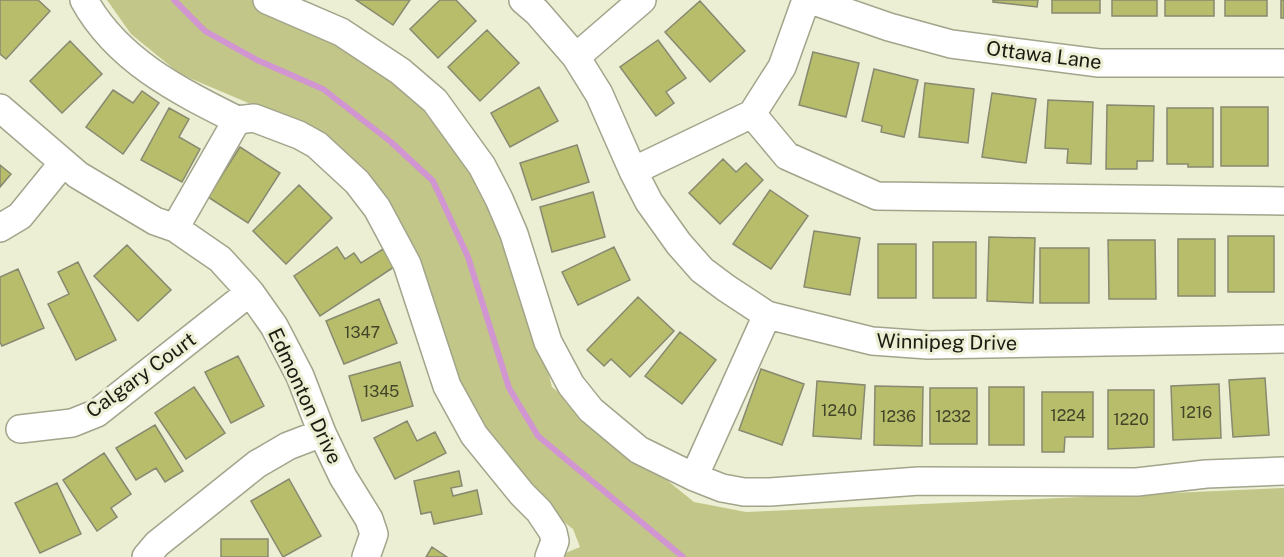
<svg xmlns="http://www.w3.org/2000/svg" width="1284" height="557" font-family="'Public Sans',sans-serif">
  <style>
    .green { fill: #c2c688 }
    .lines { fill: none; stroke-linecap: round; stroke-linejoin: round }
    .stream { stroke: #d196d1; stroke-width: 6 }
    .building { fill: #b8bd6c; stroke: #878970; stroke-width: 1.5 }
    .minor-casing { stroke: #a2a48b; stroke-width: 30 }
    .minor { stroke: #fff; stroke-width: 27 }
    .labels { text-anchor: middle; dominant-baseline: central; stroke-width: 6; stroke-linejoin: round; paint-order: stroke }
    .number-label { font-size: 16px; fill: #424428 }
    .street-label { font-size: 20px; fill: #1a1b11; stroke: #ecefd3 }
  </style>
  <rect width="100%" height="100%" fill="#ecefd3"/>
  <path class="green" d="M107,0H258L387,67L476,174L521,268L552,387L694,502L746,512L1284,488V557H556L580,547L573,529L496,468L456,404L395,226L272,113L180,74L131,34Z"/>
  <g class="lines">
    <path class="stream" d="M174,0L205,31L257,60L323,89L391,142L433,181L468,257L509,388L538,436L683,557"/>
  </g>
  <path class="building" d="M0,0H38L50,11L6,59L0,54Z
    M356,0H410L393,25Z
    M440,0H456L476,21L438,58L410,29Z
    M993,0H1038L1037,7L993,2Z
    M1052,0H1100V13H1052Z
    M1112,0H1157V16H1112Z
    M1165,0H1214V16H1165Z
    M1225,0H1267V16H1225Z
    M1281,0H1284V18H1281Z
    M700,1L745,51L710,82L665,32Z
    M487,30L519,63L480,101L448,67Z
    M658,40L686,78L666,92L674,103L656,116L620,67Z
    M70,41L102,74L62,113L30,81Z
    M813,52L859,63L846,117L799,105Z
    M874,69L918,80L904,137L881,132L882,126L862,121Z
    M925,83L974,89L968,143L919,137Z
    M539,87L558,121L510,147L491,113Z
    M113,90L133,103L142,91L159,103L123,154L86,127Z
    M992,93L1036,99L1026,163L982,157Z
    M1048,100L1093,102L1091,164L1067,163L1068,149L1045,148Z
    M1107,105L1154,106L1153,161H1137V169H1106Z
    M1221,107H1268V166H1221Z
    M169,108L189,119L179,137L200,149L182,182L141,160Z
    M1167,108H1213V167H1188V164H1167Z
    M577,145L589,182L532,200L520,163Z
    M240,147L280,173L248,223L208,197Z
    M723,159L736,172L746,163L763,180L720,224L689,193Z
    M0,165L11,174L0,187Z
    M299,185L332,218L286,264L253,231Z
    M770,190L808,216L771,269L733,244Z
    M593,192L605,237L552,252L540,207Z
    M814,231L860,238L850,295L804,287Z
    M1228,236H1274V292H1228Z
    M989,237L1035,238L1033,303L987,301Z
    M1178,239H1215V296H1178Z
    M1108,240H1155L1156,299H1109Z
    M933,242H976V298H933Z
    M878,244H916V298H878Z
    M127,245L171,290L138,321L94,276Z
    M337,247L345,259L354,253L361,263L383,249L394,267L320,316L294,276Z
    M614,247L630,280L578,305L562,272Z
    M1040,248H1089V303H1040Z
    M78,262L116,340L76,360L48,304L69,294L58,272Z
    M18,269L44,328L2,346L0,342V277Z
    M638,297L674,331L630,377L611,359L604,366L587,350Z
    M379,299L397,343L344,364L326,321Z
    M680,332L716,360L682,404L645,376Z
    M238,356L264,406L231,423L205,372Z
    M400,362L413,406L362,421L349,376Z
    M761,369L804,384L782,445L739,430Z
    M1265,378L1269,435L1233,437L1229,380Z
    M817,381L865,385L861,439L813,436Z
    M1219,384L1221,438L1173,440L1171,386Z
    M875,386L923,387L922,446L874,445Z
    M194,387L225,433L186,459L155,413Z
    M989,387H1024V445H989Z
    M930,388H977V444H930Z
    M1108,390H1154V447L1108,449Z
    M1042,392H1093V437H1065L1064,452H1042Z
    M407,421L417,441L435,432L446,453L395,479L374,438Z
    M155,425L183,471L165,482L156,468L136,480L116,448Z
    M104,453L131,494L111,508L117,517L97,531L63,480Z
    M459,471L462,486L451,488L453,496L477,490L482,514L434,524L431,512L421,514L414,481Z
    M289,479L321,536L283,557L251,501Z
    M57,483L81,534L40,553L15,503Z
    M221,539H268V557H221Z
    M432,547L447,557H426Z"/>
  <g class="lines">
    <g class="minor-casing">
      <path id="minor" d="M84,0C117,60 177,90 237,120
        M267,0L341,32L400,71L435,101L482,166L499,199L514,234L548,342L571,385L591,410L639,450L694,477L722,488L744,492H770L919,481L1137,482L1206,474L1284,471
        M523,0L537,12L576,57L599,94L633,171L649,202L679,244L702,270L726,288L767,315L872,341L928,345L1284,339
        M806,0L782,67L752,114L787,156L877,196L1284,201
        M811,0L889,27L951,44L1099,63H1284
        M576,57L642,0
        M0,108L78,175L155,221L175,228L220,259L250,292L274,326L300,376L322,433L343,477L369,519L374,534L366,557
        M633,171L752,114
        M0,228L20,216L63,163
        M175,228L237,120L254,118L299,135L317,145L357,182L377,208L407,264L447,386L474,435L522,494L539,511L553,532L555,541L549,557
        M20,429L72,423L97,413L250,292
        M694,477L767,315
        M146,557L157,544L257,464L288,446L322,433"/>
    </g>
    <use href="#minor" class="minor"/>
  </g>
  <g class="labels">
    <g class="number-label">
      <text x="362" y="332">1347</text>
      <text x="381" y="391">1345</text>
      <text x="839" y="410">1240</text>
      <text x="1196" y="412">1216</text>
      <text x="1068" y="415">1224</text>
      <text x="898" y="416">1236</text>
      <text x="953" y="416">1232</text>
      <text x="1131" y="419">1220</text>
    </g>
    <g class="street-label">
      <text transform="translate(1044 55) rotate(7)">Ottawa Lane</text>
      <text transform="translate(947 342) rotate(1)">Winnipeg Drive</text>
      <text transform="translate(141 375) rotate(-36)">Calgary Court</text>
      <text transform="translate(305 396) rotate(65)">Edmonton Drive</text>
    </g>
  </g>
</svg>
